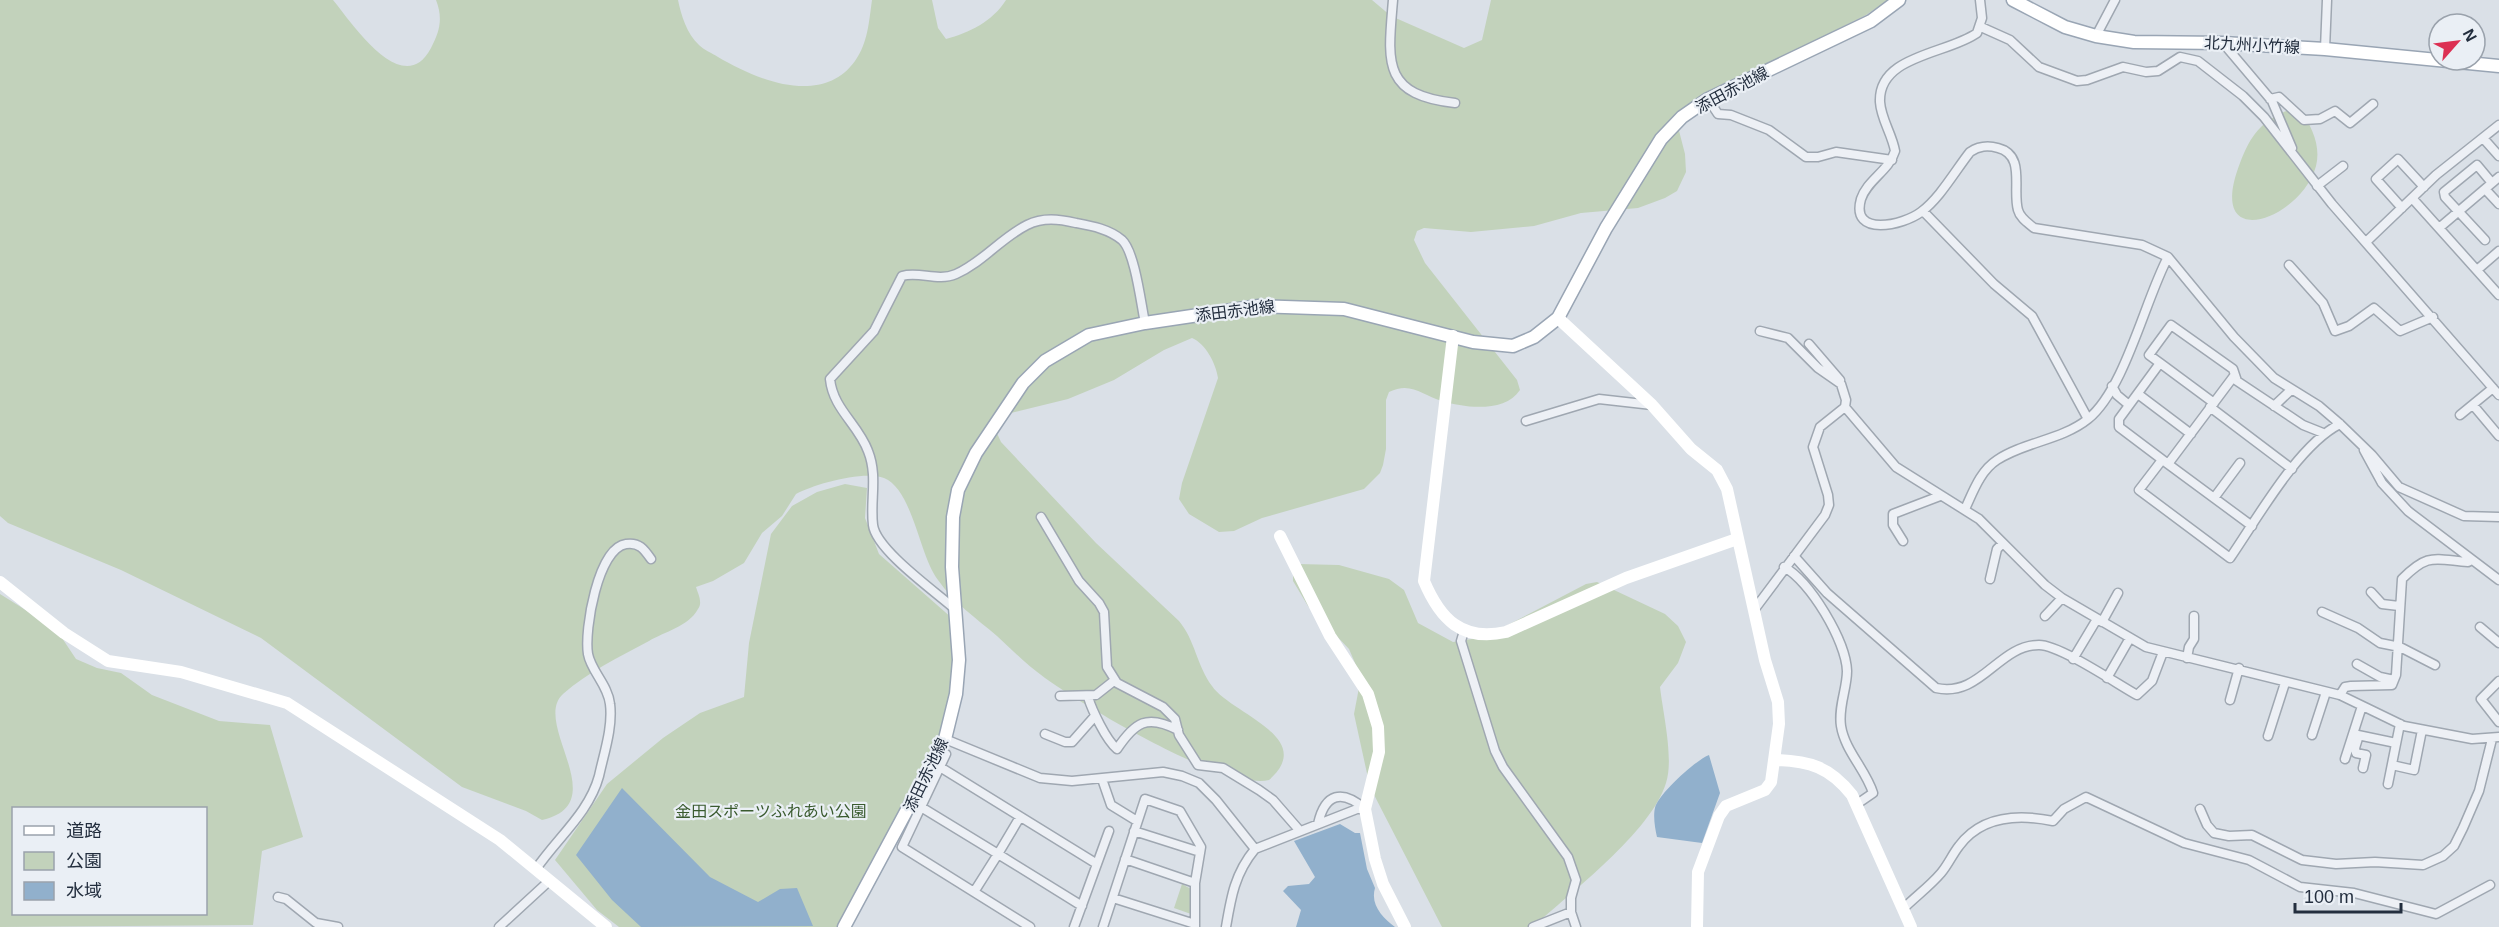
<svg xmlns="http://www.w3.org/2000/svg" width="2499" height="927" font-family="Arial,'Noto Sans JP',sans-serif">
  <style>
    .green { fill: #c2d2bb; fill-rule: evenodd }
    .water { fill: #91b0cc }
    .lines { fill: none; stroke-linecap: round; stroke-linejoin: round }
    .street-casing { stroke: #9fa7b1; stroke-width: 11 }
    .primary-casing { stroke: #99a5b4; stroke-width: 15 }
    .street { stroke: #edf0f5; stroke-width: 8 }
    .secondary { stroke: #fff; stroke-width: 12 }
    .primary { stroke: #fff; stroke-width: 12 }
    .labels { text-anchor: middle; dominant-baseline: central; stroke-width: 4.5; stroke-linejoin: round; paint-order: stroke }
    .street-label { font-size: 16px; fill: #232e3e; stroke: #eaeff5 }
    .park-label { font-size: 16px; fill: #3a5b2f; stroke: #eaeff5 }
  </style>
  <rect width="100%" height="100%" fill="#dae0e7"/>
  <path class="green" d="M0,0H333C352,23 403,101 431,48C440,31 443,18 436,0H678C681,15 687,34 699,45C704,50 712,53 718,57C757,80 822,107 855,61C868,43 869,21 872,0H932L938,28L946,39C969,33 993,21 1006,0H1372L1391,16L1464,48L1482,40L1491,0H1888L1866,15L1691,103L1676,119L1685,154L1686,172L1677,191L1665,198L1638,208L1581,213L1534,226L1471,232L1424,228L1417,231L1414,240L1425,263L1517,380L1520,390C1505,413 1465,408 1442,401C1422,395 1411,381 1389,392L1386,400V449L1383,465L1380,473L1364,489L1262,518L1234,531L1219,532L1189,514L1179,499L1182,483L1218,378C1216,364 1206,344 1192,338L1164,350L1114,380L1068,399L1011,413L1004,417L995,429L1001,442L1096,543L1179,621C1195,640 1197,666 1212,686C1231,714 1318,737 1269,780C1225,791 1084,706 1045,678C1028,666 1012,650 997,636C977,619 953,602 938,580C919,555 913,490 884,478C864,470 814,484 796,494L782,516L762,533L744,563L713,581L696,587C698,594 703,602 698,609C689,626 664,632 649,641C619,657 588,672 563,694C531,723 615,804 542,820L526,811L462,787L261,638L121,570L8,523L0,516Z
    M2291,109L2301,111C2312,127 2321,146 2316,166C2302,219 2204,256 2240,163C2251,134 2262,120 2291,109Z
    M845,484L867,488L865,518L879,554L953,619C954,671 953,704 932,753L841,927H619L597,910L555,860L607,784L663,738L700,713L744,697L749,643L771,534L792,506L817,492Z
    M1298,564L1339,565L1389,579L1404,590L1418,623L1453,642L1478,638L1500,629L1586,584L1597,582L1665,614L1678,626L1686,642L1678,663L1660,687C1663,713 1674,759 1666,783C1651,832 1571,892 1533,927H1442L1370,787L1354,714L1361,677L1349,649L1308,606L1293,581V568Z
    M0,594L56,629L76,659L97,668L121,673L152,695L219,721L270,725L303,837L262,851L253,925L0,927ZM14,808H206V914H14Z
    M1182,884L1191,889V914L1174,908Z"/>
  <path class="water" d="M1709,755L1720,793L1702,843L1657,837C1655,829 1653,816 1655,808C1658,794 1696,760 1709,755Z
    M622,788L710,877L758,902L780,889L797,888L813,926L641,927L612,900L576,855Z
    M1340,824L1355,833H1360L1367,869L1375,888C1370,905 1383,918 1395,927H1296L1301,910L1283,891L1288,886L1309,884L1315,877L1294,841Z"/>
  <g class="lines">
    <g class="street-casing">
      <path id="street" d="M1393,0C1388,61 1381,95 1455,103
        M1980,0L1982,18L1977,33C1948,54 1878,55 1880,102C1881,119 1892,134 1895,151C1889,171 1867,180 1861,199C1850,238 1904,225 1921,212C1940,198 1955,171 1970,152C1979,146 1987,145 1998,148C2026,155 2012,189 2018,210C2020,218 2028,223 2034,228L2142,245L2168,257L2234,337L2274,378L2319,406L2340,424L2372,455L2399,487L2464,516L2499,517
        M1981,27L2010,40L2039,67L2077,81L2087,80L2123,67L2146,72L2158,71L2180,57L2198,61L2243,96L2264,117L2332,204L2499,395
        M2096,36L2115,0
        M2223,43L2272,101L2292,148
        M2325,49L2327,0
        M1708,99L1718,114L1731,115L1769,130L1806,157H1818L1836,152L1892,160
        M2270,99L2279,97L2304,120L2320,119L2335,111L2350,123L2373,104
        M2483,138L2499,156
        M2317,186L2343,166
        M2485,189L2499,204
        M2412,198L2436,175L2499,125
        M2402,208L2376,179L2398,159L2424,187
        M1923,211L1994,284L2032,316L2088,419
        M2439,228L2499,177
        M2485,240L2445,197L2444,192L2477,165L2492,183
        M2366,242L2412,198L2499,295
        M2289,265L2323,303L2335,331L2349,326L2374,308L2400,331L2433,317
        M2477,270L2499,251
        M1809,344L1840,380
        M2160,363L2214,403
        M2234,376L2168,464L2119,427V419L2160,363L2149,355L2171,325L2233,369L2237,381L2303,425L2323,433
        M2112,386L2117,395L2129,405
        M2138,394L2191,434
        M2473,405L2499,436
        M2274,406L2291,390
        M1845,407L1896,467L1979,519L2045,585L2062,598L2146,647L2340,695L2404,726L2472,739L2499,737
        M2210,407L2292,469
        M2460,415L2493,388
        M1526,421L1599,399L1652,405
        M2364,450L2382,483L2408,511L2499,580
        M2162,460L2139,490L2230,558C2257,519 2298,445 2340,424
        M2168,464L2252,526
        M2214,498L2240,463
        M1965,509C1973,492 1980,471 1997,460C2024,442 2062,440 2088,419C2125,389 2145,300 2168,257
        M1041,517L1079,581L1099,603L1104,612L1107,667L1117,683L1163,707L1175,719L1179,735L1198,765L1223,768L1259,790L1273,800L1300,831
        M1903,541L1893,525V514L1940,496
        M1794,556L1827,593L1936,688C1981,698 1998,645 2039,645C2060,645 2117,684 2137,695L2152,681L2163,652
        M1784,567C1810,581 1846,641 1847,671C1847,689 1838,707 1841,726C1845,751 1866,770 1873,793L1857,804
        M1990,579L1997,549L2003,543
        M2371,592L2382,604L2399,606
        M956,610C936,592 876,550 873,525C870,500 878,476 868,451C858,424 833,409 830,379L874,331L902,276C920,271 937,282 956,274C983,262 1001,238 1027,225C1043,217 1059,219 1076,223C1092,226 1109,229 1122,240C1135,252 1141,304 1145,323
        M1754,610L1825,515L1829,505L1828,495L1813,447L1820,427L1845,407L1846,400L1841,384L1818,368L1788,338L1760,331
        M2322,612L2358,628L2380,643L2400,647L2435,665
        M2045,616L2062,598
        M2102,622L2118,593
        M2480,627L2499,643
        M1464,631L1461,641L1495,751L1503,767L1568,857L1576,880L1571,898V912L1576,927
        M2187,658L2189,647L2194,639V616
        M2073,659L2097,619
        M2357,664L2380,677L2394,680
        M2107,678L2130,638
        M2499,681L2481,699L2499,722
        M2340,695L2345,687L2351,686L2392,685L2396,675L2402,579C2428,553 2433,559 2468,562L2472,560
        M1060,696L1096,695L1115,680
        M1088,697C1092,710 1106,740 1117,749C1135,722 1147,714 1178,730
        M2230,700L2239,668
        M1045,734L1065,742H1072L1095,716
        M2353,734L2396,743
        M2312,735L2326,692
        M2359,735L2355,748L2356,753L2366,755L2363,768
        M2268,736L2285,683
        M945,739L1040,778L1072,781L1163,772L1182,776L1199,783L1216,800L1255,849
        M946,754L902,847L1030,927
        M2345,759L2362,706
        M2392,765L2414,770L2422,730
        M940,767L1097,864
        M1102,779L1111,805L1137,821
        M2388,784L2400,724
        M921,807L998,854L1020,817
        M2200,809L2207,825L2214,833L2229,836L2252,835L2302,860L2336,864L2375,862L2423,865L2443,856L2454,846L2463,828L2479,791L2492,739
        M1318,824C1325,793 1342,789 1365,809
        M1134,831L1200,852
        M1125,859L1195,883
        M536,869C557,838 589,813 599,776C604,753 613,727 610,704C608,685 591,671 588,654C584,630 598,548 626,544C639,542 644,549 651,559
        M974,892L998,854L1082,906
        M278,897L286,899L316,923L338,927
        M1113,898L1195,924
        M1903,909C1915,897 1930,886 1941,873C1948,865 1952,855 1959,846C1982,815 2019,814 2053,821L2064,809L2086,797L2184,843L2249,860L2300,887L2354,893L2436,914L2490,885
        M499,927L548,882
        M1074,927L1109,831
        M1103,927L1145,799L1180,811L1201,847L1195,883V927
        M1226,927C1231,897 1235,873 1255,849L1357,809H1365
        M1533,927L1571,912"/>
    </g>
    <g class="primary-casing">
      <path id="primary" d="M2013,0L2065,27L2096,36L2134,42L2223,43L2325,49L2499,66
        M844,927L945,739L956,694L959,660L952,567L953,517L958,490L976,453L1023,383L1045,361L1089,335L1145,323L1259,306L1344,309L1473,342L1513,346L1534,337L1558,318L1606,228L1661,139L1682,117L1708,99L1871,21L1899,0"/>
    </g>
    <use href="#street" class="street"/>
    <path class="secondary" d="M1558,318L1652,405L1691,449L1717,470L1727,489L1765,660L1778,702L1779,724L1771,782L1765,790L1726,806L1719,816L1698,872L1697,927
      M1453,336L1424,581C1440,619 1462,642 1506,632L1626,578L1737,539
      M1280,536L1330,636L1368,694L1378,727L1379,752L1365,809L1375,859L1383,884L1405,927
      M0,582L64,633L108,661L181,672L287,703L500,840L606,927
      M1775,760C1810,761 1830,767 1852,795L1911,927"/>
    <use href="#primary" class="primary"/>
  </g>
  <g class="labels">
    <g class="street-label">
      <text transform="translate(2252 45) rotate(3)">北九州小竹線</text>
      <text transform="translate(1732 90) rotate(-28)">添田赤池線</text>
      <text transform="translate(1235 311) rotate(-7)">添田赤池線</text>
      <text transform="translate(926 775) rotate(-64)">添田赤池線</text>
    </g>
    <g class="park-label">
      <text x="771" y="811">金田スポーツふれあい公園</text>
    </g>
  </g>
  <rect x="12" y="807" width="195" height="108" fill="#eaeff5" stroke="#9aa2ac" stroke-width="1.5"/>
  <rect x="24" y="826" width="30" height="9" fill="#ffffff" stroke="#9aa2ac" stroke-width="1.5"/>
  <text x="66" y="837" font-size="18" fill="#232e3e">道路</text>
  <rect x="24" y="852" width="30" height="18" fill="#c2d2bb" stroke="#9aa2ac" stroke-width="1.5"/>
  <text x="66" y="867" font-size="18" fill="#232e3e">公園</text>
  <rect x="24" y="882" width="30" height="18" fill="#91b0cc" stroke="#9aa2ac" stroke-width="1.5"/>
  <text x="66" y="897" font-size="18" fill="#232e3e">水域</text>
  <g transform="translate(2457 42) rotate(62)"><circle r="28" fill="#eaeff5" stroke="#9aa2ac" stroke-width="1.5"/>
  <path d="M0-4.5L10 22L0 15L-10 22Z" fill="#dc3053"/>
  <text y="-9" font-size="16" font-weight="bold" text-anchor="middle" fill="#232e3e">N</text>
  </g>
  <path d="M2295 903v9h106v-9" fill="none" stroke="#232e3e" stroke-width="3"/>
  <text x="2304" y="903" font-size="18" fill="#232e3e" stroke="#eaeff5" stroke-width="4.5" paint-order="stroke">100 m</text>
</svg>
